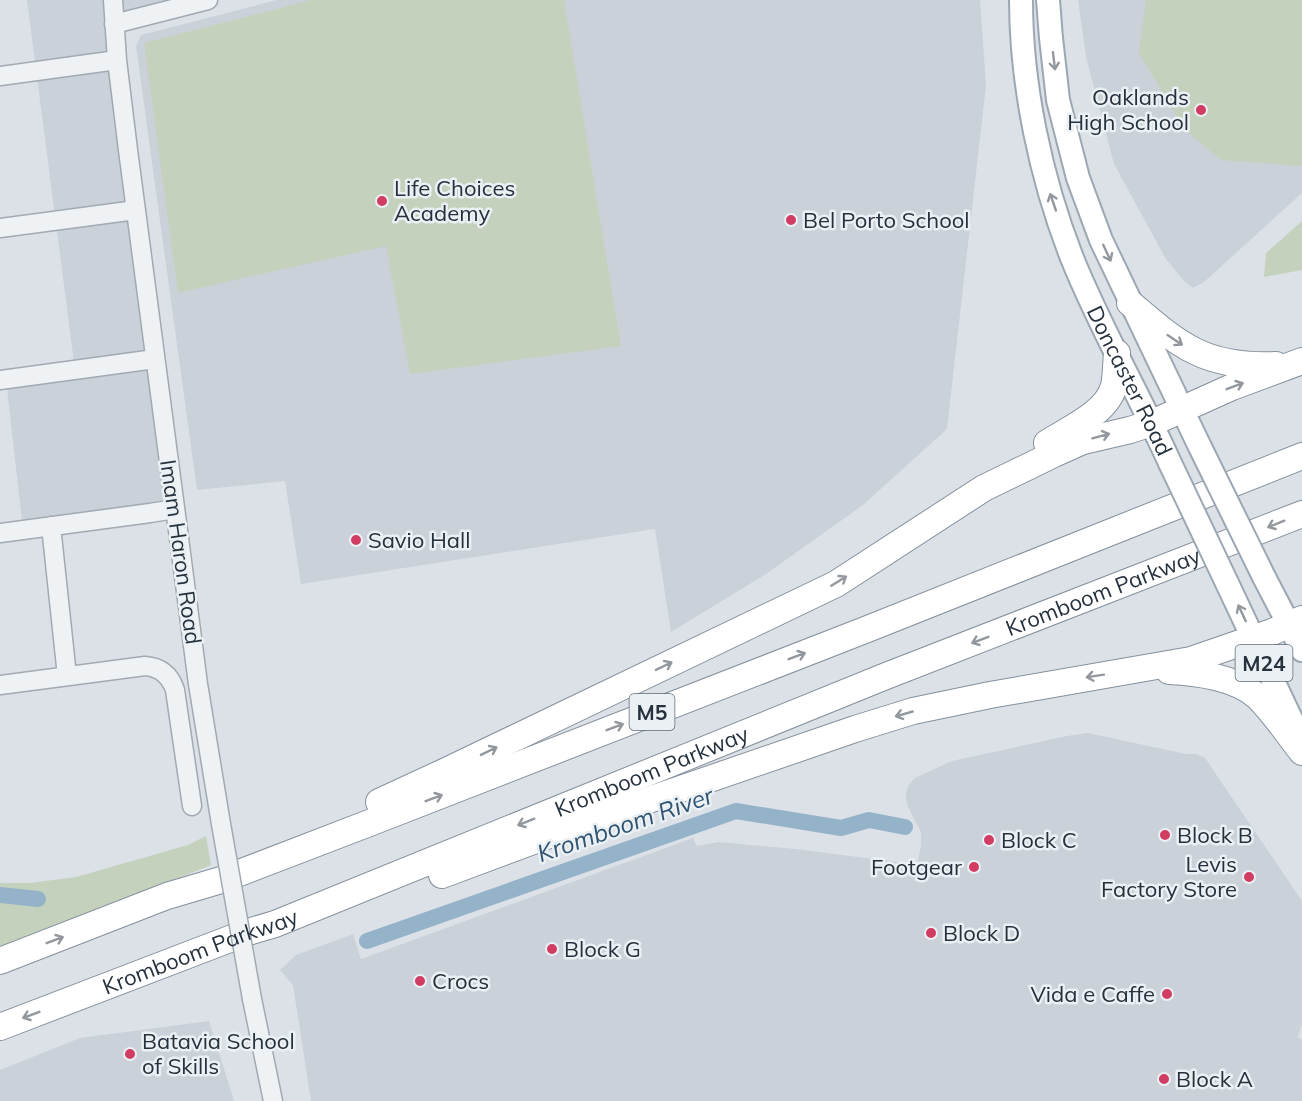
<svg xmlns="http://www.w3.org/2000/svg" width="1302" height="1101" font-family="Mulish,sans-serif">
  <style>
    .built { fill: #cad1d9 }
    .green { fill: #c4d1bd }
    .lines { fill: none; stroke-linecap: round; stroke-linejoin: round }
    .canal { stroke: #95b3c8; stroke-width: 16 }
    .minor-casing { stroke: #a1a9b1; stroke-width: 21 }
    .major-casing { stroke: #9ba7b3; stroke-width: 26 }
    .highway-casing { stroke: #83909d; stroke-width: 28 }
    .minor { stroke: #eff2f5; stroke-width: 18 }
    .major { stroke: #fff; stroke-width: 22 }
    .highway { stroke: #fff; stroke-width: 26 }
    .minor-bridge-casing { stroke: #a1a9b1; stroke-width: 21; stroke-linecap: butt }
    .major-bridge-casing { stroke: #9ba7b3; stroke-width: 26; stroke-linecap: butt }
    .minor-bridge { stroke: #eff2f5; stroke-width: 18 }
    .major-bridge { stroke: #fff; stroke-width: 22 }
    .oneway { stroke: #92989e }
    .poi-dot { fill: #d13c62; stroke: #ebf0f4; stroke-width: 2 }
    .labels { text-anchor: middle; dominant-baseline: central; stroke-width: 5; stroke-linejoin: round; paint-order: stroke }
    .shield { fill: #ebf0f4; stroke: #606a74; stroke-width: 1.5 }
    .shield-label { font-size: 21px; font-weight: bold; fill: #25313d }
    .poi-label { font-size: 22px; fill: #25313d; stroke: #ebf0f4; text-anchor: start }
    .street-label { font-size: 22px; fill: #25313d; stroke: #ebf0f4 }
    .water-label { font-size: 24px; font-style: italic; fill: #2f5472; stroke: #ebf0f4 }
  </style>
  <rect width="100%" height="100%" fill="#dce1e7"/>
  <path class="built" d="M27,0H200L114,24L175,509L23,530L6,379L75,370Z
    M277,0H980L986,85L947,429L863,505L766,574L671,632L655,529L301,584L285,481L197,490L136,46L141,35Z
    M1078,0H1302V193L1204,282L1193,288L1183,280L1166,259L1114,164L1086,57Z
    M1088,733L1186,754H1196L1205,758L1302,901V1024L1298,1037L1302,1040V1101H311L293,985L280,970L296,955L353,934L361,959L693,838L697,846L718,842L796,849L897,862L906,864L916,869L921,846V832L908,807L906,799V794L908,786L915,778L952,761L1067,736Z
    M209,1021L234,1101H0V1070L80,1038Z"/>
  <path class="green" d="M311,0H564L621,346L410,374L386,246L178,293L144,43Z
    M1146,0H1302V166L1221,160L1184,129L1139,53Z
    M1302,221V270L1264,277L1266,253Z
    M206,836L211,865L0,950V883H30L76,877L188,845Z"/>
  <g class="lines">
    <path class="canal" d="M0,895L38,899
      M367,941L736,811L841,828L869,820L905,827"/>
    <g class="minor-casing">
      <path id="minor" d="M113,0L117,60L128,150L179,538
        M114,24L208,0
        M0,76L117,60
        M0,228L136,210
        M0,380L155,359
        M51,526L67,676
        M0,533L150,513L175,509
        M0,685L145,666C160,667 170,675 175,690L192,806
        M252,999L273,1101"/>
    </g>
    <g class="major-casing">
      <g id="major">
        <path id="s1" d="M1021,0C1021,85 1041,179 1072,258C1100,328 1139,394 1170,463"/>
        <path d="M1048,0L1051,38L1058,100L1078,178L1101,240L1200,447"/>
        <path d="M1264,577L1302,650"/>
        <path d="M1227,583L1300,738"/>
      </g>
    </g>
    <g class="highway-casing">
      <g id="highway">
        <path d="M1130,303C1180,346 1205,368 1276,365"/>
        <path d="M1047,443C1069,429 1107,413 1114,386C1116,376 1116,364 1117,353"/>
        <path d="M1169,671C1197,672 1237,678 1258,697C1275,714 1287,733 1302,752"/>
        <path d="M379,802L444,772L836,584L984,488L1054,454L1083,441L1130,430L1152,423L1232,387L1302,361"/>
        <path d="M442,875L576,825L855,729L913,711L990,695L1191,660L1272,632L1302,619"/>
        <path d="M0,961L167,896L221,880L372,822L865,630L1302,456"/>
        <path id="s2" d="M0,1027L248,932L275,924L886,676L1302,514"/>
      </g>
    </g>
    <use href="#minor" class="minor"/>
    <use href="#major" class="major"/>
    <use href="#highway" class="highway"/>
    <g class="minor-bridge-casing">
      <path id="minor-bridge" d="M179,538L198,684L221,824L252,999"/>
    </g>
    <g class="major-bridge-casing">
      <path id="major-bridge" d="M1200,447L1264,577
        M1170,463L1227,583"/>
    </g>
    <use href="#minor-bridge" class="minor-bridge"/>
    <use href="#major-bridge" class="major-bridge"/>
  </g>
  <defs><path id="oneway-shaft" d="M-6 0H5M1.5-3L5.5 0L1.5 3" fill="none" stroke-width="1.6" stroke-linecap="round" stroke-linejoin="round" transform="scale(1.5)"/></defs>
  <g class="oneway">
    <use href="#oneway-shaft" transform="translate(1054 61) rotate(83)"/>
    <use href="#oneway-shaft" transform="translate(1053 202) rotate(-109)"/>
    <use href="#oneway-shaft" transform="translate(1107 253) rotate(65)"/>
    <use href="#oneway-shaft" transform="translate(1175 340) rotate(34)"/>
    <use href="#oneway-shaft" transform="translate(1235 386) rotate(-21)"/>
    <use href="#oneway-shaft" transform="translate(1101 436) rotate(-15)"/>
    <use href="#oneway-shaft" transform="translate(1276 524) rotate(158)"/>
    <use href="#oneway-shaft" transform="translate(839 581) rotate(-32)"/>
    <use href="#oneway-shaft" transform="translate(1242 613) rotate(-115)"/>
    <use href="#oneway-shaft" transform="translate(980 640) rotate(159)"/>
    <use href="#oneway-shaft" transform="translate(797 656) rotate(-21)"/>
    <use href="#oneway-shaft" transform="translate(664 666) rotate(-26)"/>
    <use href="#oneway-shaft" transform="translate(1095 676) rotate(171)"/>
    <use href="#oneway-shaft" transform="translate(904 714) rotate(164)"/>
    <use href="#oneway-shaft" transform="translate(615 727) rotate(-21)"/>
    <use href="#oneway-shaft" transform="translate(489 751) rotate(-26)"/>
    <use href="#oneway-shaft" transform="translate(434 798) rotate(-21)"/>
    <use href="#oneway-shaft" transform="translate(526 822) rotate(158)"/>
    <use href="#oneway-shaft" transform="translate(55 940) rotate(-21)"/>
    <use href="#oneway-shaft" transform="translate(31 1015) rotate(159)"/>
  </g>
  <g class="poi-dot">
    <circle cx="1201" cy="110" r="6"/>
    <circle cx="382" cy="201" r="6"/>
    <circle cx="791" cy="220" r="6"/>
    <circle cx="356" cy="540" r="6"/>
    <circle cx="1165" cy="835" r="6"/>
    <circle cx="989" cy="840" r="6"/>
    <circle cx="974" cy="867" r="6"/>
    <circle cx="1249" cy="877" r="6"/>
    <circle cx="931" cy="933" r="6"/>
    <circle cx="552" cy="949" r="6"/>
    <circle cx="420" cy="981" r="6"/>
    <circle cx="1167" cy="994" r="6"/>
    <circle cx="130" cy="1054" r="6"/>
    <circle cx="1164" cy="1079" r="6"/>
  </g>
  <g class="labels">
    <g class="shield">
      <rect x="1235.5" y="645" width="57" height="36" rx="4.5"/>
      <rect x="629.5" y="694" width="45" height="36" rx="4.5"/>
    </g>
    <g class="shield-label">
      <text x="1264" y="663">M24</text>
      <text x="652" y="712">M5</text>
    </g>
    <g class="poi-label">
      <text x="1189" y="97" text-anchor="end">Oaklands<tspan x="1189" dy="25">High School</tspan></text>
      <text x="394" y="188">Life Choices<tspan x="394" dy="25">Academy</tspan></text>
      <text x="803" y="220">Bel Porto School</text>
      <text x="368" y="540">Savio Hall</text>
      <text x="1177" y="835">Block B</text>
      <text x="1001" y="840">Block C</text>
      <text x="1237" y="864" text-anchor="end">Levis<tspan x="1237" dy="25">Factory Store</tspan></text>
      <text x="962" y="867" text-anchor="end">Footgear</text>
      <text x="943" y="933">Block D</text>
      <text x="564" y="949">Block G</text>
      <text x="432" y="981">Crocs</text>
      <text x="1155" y="994" text-anchor="end">Vida e Caffe</text>
      <text x="142" y="1041">Batavia School<tspan x="142" dy="25">of Skills</tspan></text>
      <text x="1176" y="1079">Block A</text>
    </g>
    <g class="street-label">
      <text stroke="none"><textPath href="#s1" startOffset="400">Doncaster Road</textPath></text>
      <text transform="translate(181 552) rotate(82)">Imam Haron Road</text>
      <text stroke="none"><textPath href="#s2" startOffset="1186">Kromboom Parkway</textPath></text>
      <text stroke="none"><textPath href="#s2" startOffset="700">Kromboom Parkway</textPath></text>
      <text stroke="none"><textPath href="#s2" startOffset="214">Kromboom Parkway</textPath></text>
    </g>
    <g class="water-label">
      <text transform="translate(625 824) rotate(-19)">Kromboom River</text>
    </g>
  </g>
</svg>
